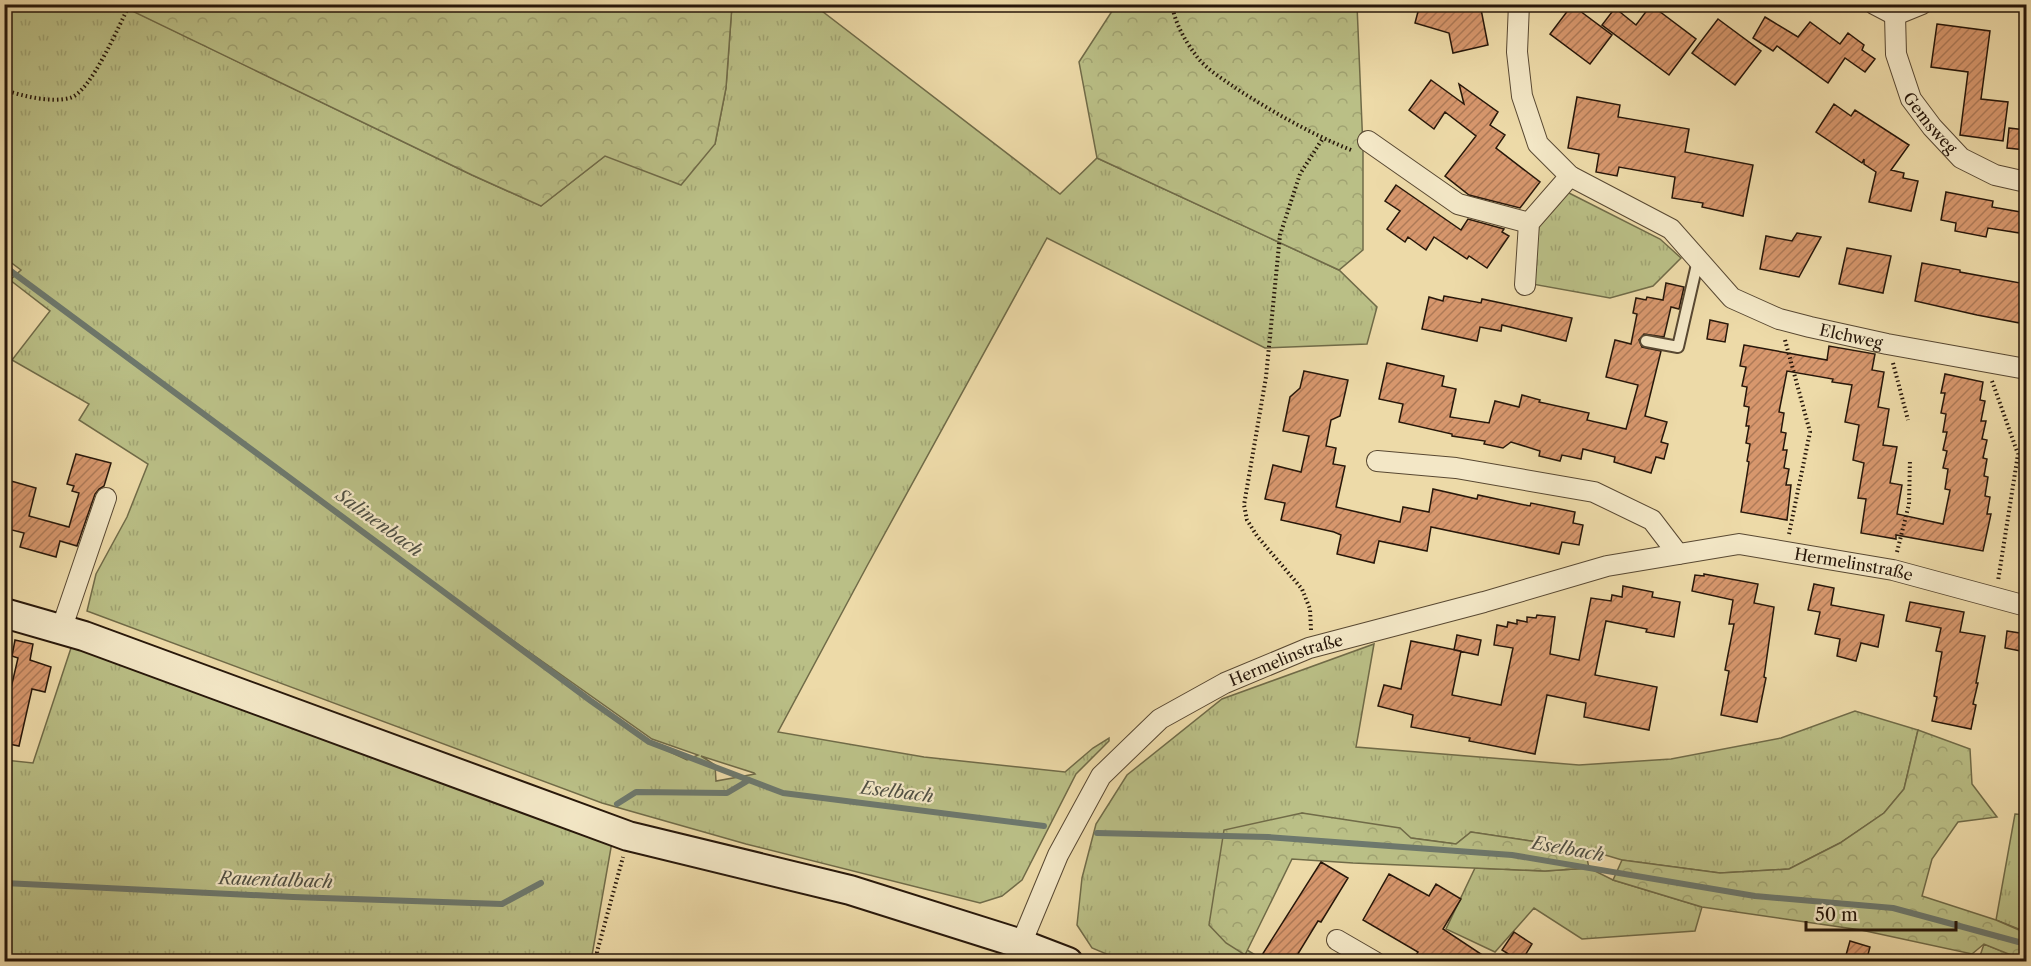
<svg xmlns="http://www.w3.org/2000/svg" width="2031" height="966" font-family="'Libre Caslon Text',serif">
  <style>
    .grass { fill: url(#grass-tufts); stroke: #706b48; stroke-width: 1.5; fill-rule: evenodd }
    .forest { fill: url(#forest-crowns); stroke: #706b48; stroke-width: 1.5 }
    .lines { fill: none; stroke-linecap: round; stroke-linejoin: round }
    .stream { stroke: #6d786d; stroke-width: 6 }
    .building { fill: url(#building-hatch); stroke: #27170a; stroke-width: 1.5 }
    .lane-casing { stroke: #584832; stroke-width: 14 }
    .street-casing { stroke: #584832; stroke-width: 22 }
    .secondary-casing { stroke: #27170a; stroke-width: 32 }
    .path { stroke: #27170a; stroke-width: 4; stroke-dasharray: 1.5 3; stroke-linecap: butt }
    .lane { stroke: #f3e7c6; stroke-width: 10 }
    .street { stroke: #f3e7c6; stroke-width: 20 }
    .secondary { stroke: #f3e7c6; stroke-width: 28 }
    .labels { text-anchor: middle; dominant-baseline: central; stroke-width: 4.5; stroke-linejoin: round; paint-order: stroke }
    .street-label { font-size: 16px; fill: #27170a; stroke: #f3e7c6 }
    .water-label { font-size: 18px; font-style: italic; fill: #505044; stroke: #f3e7c6 }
  </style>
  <defs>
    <pattern id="grass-tufts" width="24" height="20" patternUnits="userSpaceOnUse" patternTransform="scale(1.5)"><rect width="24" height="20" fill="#babf86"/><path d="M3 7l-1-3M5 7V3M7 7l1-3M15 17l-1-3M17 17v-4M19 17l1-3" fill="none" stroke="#a0a372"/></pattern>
    <pattern id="forest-crowns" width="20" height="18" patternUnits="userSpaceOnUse" patternTransform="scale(1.5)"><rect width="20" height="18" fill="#babf86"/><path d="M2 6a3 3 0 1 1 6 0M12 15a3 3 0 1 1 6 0" fill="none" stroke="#a0a372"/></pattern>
    <pattern id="building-hatch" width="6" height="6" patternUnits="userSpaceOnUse" patternTransform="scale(1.5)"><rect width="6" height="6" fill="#d7976d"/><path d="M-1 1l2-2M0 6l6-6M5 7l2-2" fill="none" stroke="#ae7a58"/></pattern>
  </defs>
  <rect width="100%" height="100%" fill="#eddaa8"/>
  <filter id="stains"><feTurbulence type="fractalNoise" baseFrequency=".00333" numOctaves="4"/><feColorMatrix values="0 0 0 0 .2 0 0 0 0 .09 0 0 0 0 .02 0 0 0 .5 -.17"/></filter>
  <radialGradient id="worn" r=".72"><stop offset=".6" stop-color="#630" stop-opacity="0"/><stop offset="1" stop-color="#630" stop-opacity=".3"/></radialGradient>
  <path class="grass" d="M4,5H133L131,10L472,175L541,206L605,156L715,144L726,88L732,5H814L1060,194L1097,158L1339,270L1377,307L1367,344L1265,348L1047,238L867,566L778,732L924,757L1065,772L1093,748L1109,738V741L1076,774L1022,880L1002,896L980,903L746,844L602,803L87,611L96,574L127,517L148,464L79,420L89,404L12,360L50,311L10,280L21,270L5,258ZM440,589L652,739L698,755L687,760L649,742L591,701ZM701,756L754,773L755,774L716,781L715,765Z
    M1567,192L1660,239L1681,258L1653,286L1610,298L1532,284L1539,225Z
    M1374,644L1356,747L1579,765L1671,759L1781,738L1855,711L1918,730L1904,789L1884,813L1840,843L1789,869L1720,873L1622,860L1585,849L1471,832L1456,844L1411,838L1302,813L1247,950L1265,961H1123L1092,948L1077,925L1082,878L1096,824L1127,775L1222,699Z
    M72,645L612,842L591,961L5,962V760L33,763Z
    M2015,814L2026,815V932L1996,920Z
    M1475,868L1545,871L1589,868L1613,880L1702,907L1695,931L1582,939L1534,908L1495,952L1446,929Z
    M1984,944L2026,961L1978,962Z"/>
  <path class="forest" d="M133,4H732V5L726,88L715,144L681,185L605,156L541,206L472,175L130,10Z
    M1116,5H1357L1363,149V250L1339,270L1097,158L1079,62Z
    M1918,730L1970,749L1972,784L1997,817L1958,822L1932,859L1922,896L1996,920L2026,933V961L1984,944L1972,954L1861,930L1702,907L1613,880L1622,860L1720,873L1789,869L1840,843L1884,813L1904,789Z
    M1302,813L1400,828L1411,838L1456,844L1471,832L1585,849L1589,868L1545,871L1353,863L1292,859L1245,955L1226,943L1209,925L1224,830Z"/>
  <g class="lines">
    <path class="stream" d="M4,266L591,701L649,742L783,793L1044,826
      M617,804L636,792L727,793L749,780
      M1097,833L1268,837L1512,855L1755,896L1893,908L2026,944
      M4,883L293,897L502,904L541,883"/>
  </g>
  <path class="building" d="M1420,4H1480L1488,45L1453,53L1449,33L1415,23Z
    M1572,5L1612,35L1590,64L1550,34Z
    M1651,5L1696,39L1669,75L1602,25L1615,8L1636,25Z
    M1765,17L1798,37L1810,22L1840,44L1848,33L1864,45L1862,50L1875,59L1865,72L1845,58L1828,83L1777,46L1773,51L1753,38Z
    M1718,19L1761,51L1735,85L1692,53Z
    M1937,24L1990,31L1981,99L2008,102L2003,141L1960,135L1968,72L1931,67Z
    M1431,80L1464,104L1459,84L1498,112L1490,125L1505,135L1496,148L1540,182L1520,208L1469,195L1445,176L1476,136L1445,112L1434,129L1409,110Z
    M1577,97L1620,105L1618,117L1689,129L1685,152L1753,165L1743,216L1702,207L1703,203L1672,198L1675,177L1619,167L1617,176L1596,172L1599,154L1568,148Z
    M1834,104L1851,116L1855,110L1909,145L1891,170L1904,173L1903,178L1918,181L1911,211L1869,202L1876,172L1864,164V159L1862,163L1816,132Z
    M2009,128L2026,130V150L2007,148Z
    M1396,185L1461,230L1468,219L1504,229L1502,232L1509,236L1487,268L1469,256L1467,259L1434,237L1426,250L1408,237L1405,242L1387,229L1400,211L1385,201Z
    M1946,192L1993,201L1992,207L2026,213V234L1988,228L1986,237L1955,231L1956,223L1941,220Z
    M1797,233L1821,237L1799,277L1760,269L1766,236L1792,241Z
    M1847,248L1891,256L1883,293L1839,284Z
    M1922,263L1960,270V272L2026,284L2025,324L1977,315L1915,301Z
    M1666,283L1684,287L1679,309L1671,307L1664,337L1644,334L1639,340L1642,347L1661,351L1645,416L1667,422L1661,442L1668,444L1664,459L1656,457L1651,473L1614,462L1615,457L1583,449L1581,459L1562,455L1560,461L1539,456L1540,451L1511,442L1503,448L1484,444L1485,441L1452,436V434L1399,422L1403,404L1379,399L1387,363L1444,376L1442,386L1456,389L1450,417L1489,423L1495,401L1519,407L1522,395L1540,400L1539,402L1589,413L1587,420L1626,429L1638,385L1606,377L1615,340L1631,344L1637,314L1633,313L1636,298L1646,300L1647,297L1663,300Z
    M1444,296L1481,303L1482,299L1572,318L1566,341L1502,325L1501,331L1480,327L1477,341L1422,329L1429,297L1443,301Z
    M1710,320L1728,324L1725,342L1707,339Z
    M1744,345L1827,360L1829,346L1875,354L1872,370L1884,372L1878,407L1889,409L1883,445L1897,447L1890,483L1902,485L1897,514L1943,524L1950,490L1945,489L1948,469L1943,468L1947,451L1943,450L1947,432H1943L1946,414L1941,413L1945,393H1941L1945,374L1983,382L1980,400L1985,401L1981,421H1986L1982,439L1987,440L1983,458L1987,459L1984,476L1988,477L1985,496L1990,497L1987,514H1991L1983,551L1896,535V539L1861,533L1866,499L1858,498L1864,463L1853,460L1859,425L1845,422L1852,385L1832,382L1833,379L1787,371L1779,412L1784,413L1781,432L1786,433L1783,450H1787L1784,468L1789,469L1786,485H1791L1787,520L1741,512L1749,462L1747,461L1750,444L1746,443L1749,426H1746L1749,407L1744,406L1747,387L1742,386L1746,367L1740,366Z
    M1304,371L1348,380L1340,416L1331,420L1326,446L1336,448L1333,464L1345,466L1336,507L1400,522L1403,507L1429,512L1433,489L1477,499L1478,495L1530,506L1531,503L1575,512L1573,523L1583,525L1579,545L1562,542L1559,554L1431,527L1427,551L1379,541L1374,563L1337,554L1341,535L1334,532L1281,520L1285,503L1265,499L1273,465L1301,472L1309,436L1283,431L1290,397L1300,388Z
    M76,454L111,463L104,486L99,489L95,494L77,546L60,541L56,557L20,547L24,533L4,528V479L36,488L29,516L69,527L79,493L72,491L74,486L67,484Z
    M1704,574L1758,584L1754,603L1774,607L1764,677L1766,678L1757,722L1721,715L1729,671L1725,670L1734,624H1729L1733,600L1692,591L1695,575L1704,576Z
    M1814,584L1834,588L1831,605L1884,615L1878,647L1861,643L1856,661L1837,656L1840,639L1815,634L1820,612L1808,610Z
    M1623,586L1653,592L1652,597L1680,602L1674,637L1646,632L1647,629L1606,621L1595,675L1657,687L1649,730L1584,717L1586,703L1547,695L1535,754L1469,741L1470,738L1411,727L1413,715L1378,706L1384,685L1401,689L1411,641L1461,651L1452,695L1501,705L1513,648L1494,645L1497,625L1507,627L1508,622L1517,624V620L1527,622V617L1536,618L1537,615L1555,617L1550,654L1579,660L1591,598L1611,601L1612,595L1622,597Z
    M1910,602L1964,612L1960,632L1985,636L1976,683H1978L1973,704L1976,705L1971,729L1932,721L1937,697L1934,696L1942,652L1936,651L1941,628L1906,621Z
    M2007,631L2026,634V652L2005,648Z
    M1457,635L1481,640L1478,655L1454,650Z
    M15,640L33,644L30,660L51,667L45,692L32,689L19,746L4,743V700L8,701L18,658L12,656Z
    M1321,862L1348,878L1321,922L1318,921L1293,962H1273L1262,955Z
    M1389,874L1429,896L1436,884L1461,899L1443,929L1493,962H1412L1418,952L1363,920Z
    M1514,932L1532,944L1521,962L1502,950Z
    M1850,941L1870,947L1866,962H1844Z"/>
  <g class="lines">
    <g class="lane-casing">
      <path id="lane" d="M1646,341L1678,347L1698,260"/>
    </g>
    <g class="street-casing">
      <g id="street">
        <path id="s1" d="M1519,4L1517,52L1522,96L1538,144L1570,176L1671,229L1732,298L1779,319L1810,327L1887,344L2026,369"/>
        <path d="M1874,4L1895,15L1922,4"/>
        <path id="s2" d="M1895,15L1896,54L1911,99L1932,127L1961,158L1995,175L2026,182"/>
        <path d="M1368,141L1458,204L1529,223"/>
        <path d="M1525,285L1529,223L1570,176"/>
        <path d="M1377,461L1456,468L1594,492L1652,520L1678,554"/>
        <path d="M61,630L106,498"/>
        <path d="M1337,940L1375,962"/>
        <path id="s3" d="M1021,944L1058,855L1101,776L1160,719L1225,683L1309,648L1484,602L1607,566L1739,544L1893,570L2026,606"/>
      </g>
    </g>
    <g class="secondary-casing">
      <path id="secondary" d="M4,613L84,636L628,836L850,890L1021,944L1068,962"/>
    </g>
    <path class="path" d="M1172,4C1174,21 1185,41 1195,54C1205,69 1223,79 1237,89C1273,112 1311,134 1351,150
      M4,90C23,96 50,103 70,98C91,92 119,25 130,4
      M1785,340L1810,432L1789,534
      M1893,363L1908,420
      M1992,381L2018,454L1998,581
      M1897,552L1909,504L1910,459
      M1311,630L1310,609L1302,589L1257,536L1247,520L1244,505L1266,377L1280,235L1300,174L1323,138
      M599,962L597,952L623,857"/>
    <use href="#lane" class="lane"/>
    <use href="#street" class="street"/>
    <use href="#secondary" class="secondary"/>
  </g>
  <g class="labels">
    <g class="street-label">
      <text stroke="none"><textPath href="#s2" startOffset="117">Gemsweg</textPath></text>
      <text stroke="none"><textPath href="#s1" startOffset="520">Elchweg</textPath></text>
      <text stroke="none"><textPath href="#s3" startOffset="993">Hermelinstraße</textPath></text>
      <text stroke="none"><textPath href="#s3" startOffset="408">Hermelinstraße</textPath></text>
    </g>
    <g class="water-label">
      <text transform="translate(379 523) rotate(36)">Salinenbach</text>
      <text transform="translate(897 792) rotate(7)">Eselbach</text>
      <text transform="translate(1568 849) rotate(10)">Eselbach</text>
      <text transform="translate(276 880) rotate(2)">Rauentalbach</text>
    </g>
  </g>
  <rect width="2031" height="966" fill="none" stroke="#eddaa8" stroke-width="24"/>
  <rect x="6" y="6" width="2019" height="954" fill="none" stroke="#27170a" stroke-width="3"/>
  <rect x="12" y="12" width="2007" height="942" fill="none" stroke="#27170a" stroke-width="1.5"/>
  <path d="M1806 921v9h150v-9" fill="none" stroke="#27170a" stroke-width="3"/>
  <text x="1815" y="921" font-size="18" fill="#27170a" stroke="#f3e7c6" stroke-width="4.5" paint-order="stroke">50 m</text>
  <rect width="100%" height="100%" filter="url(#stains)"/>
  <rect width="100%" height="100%" fill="url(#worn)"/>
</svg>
